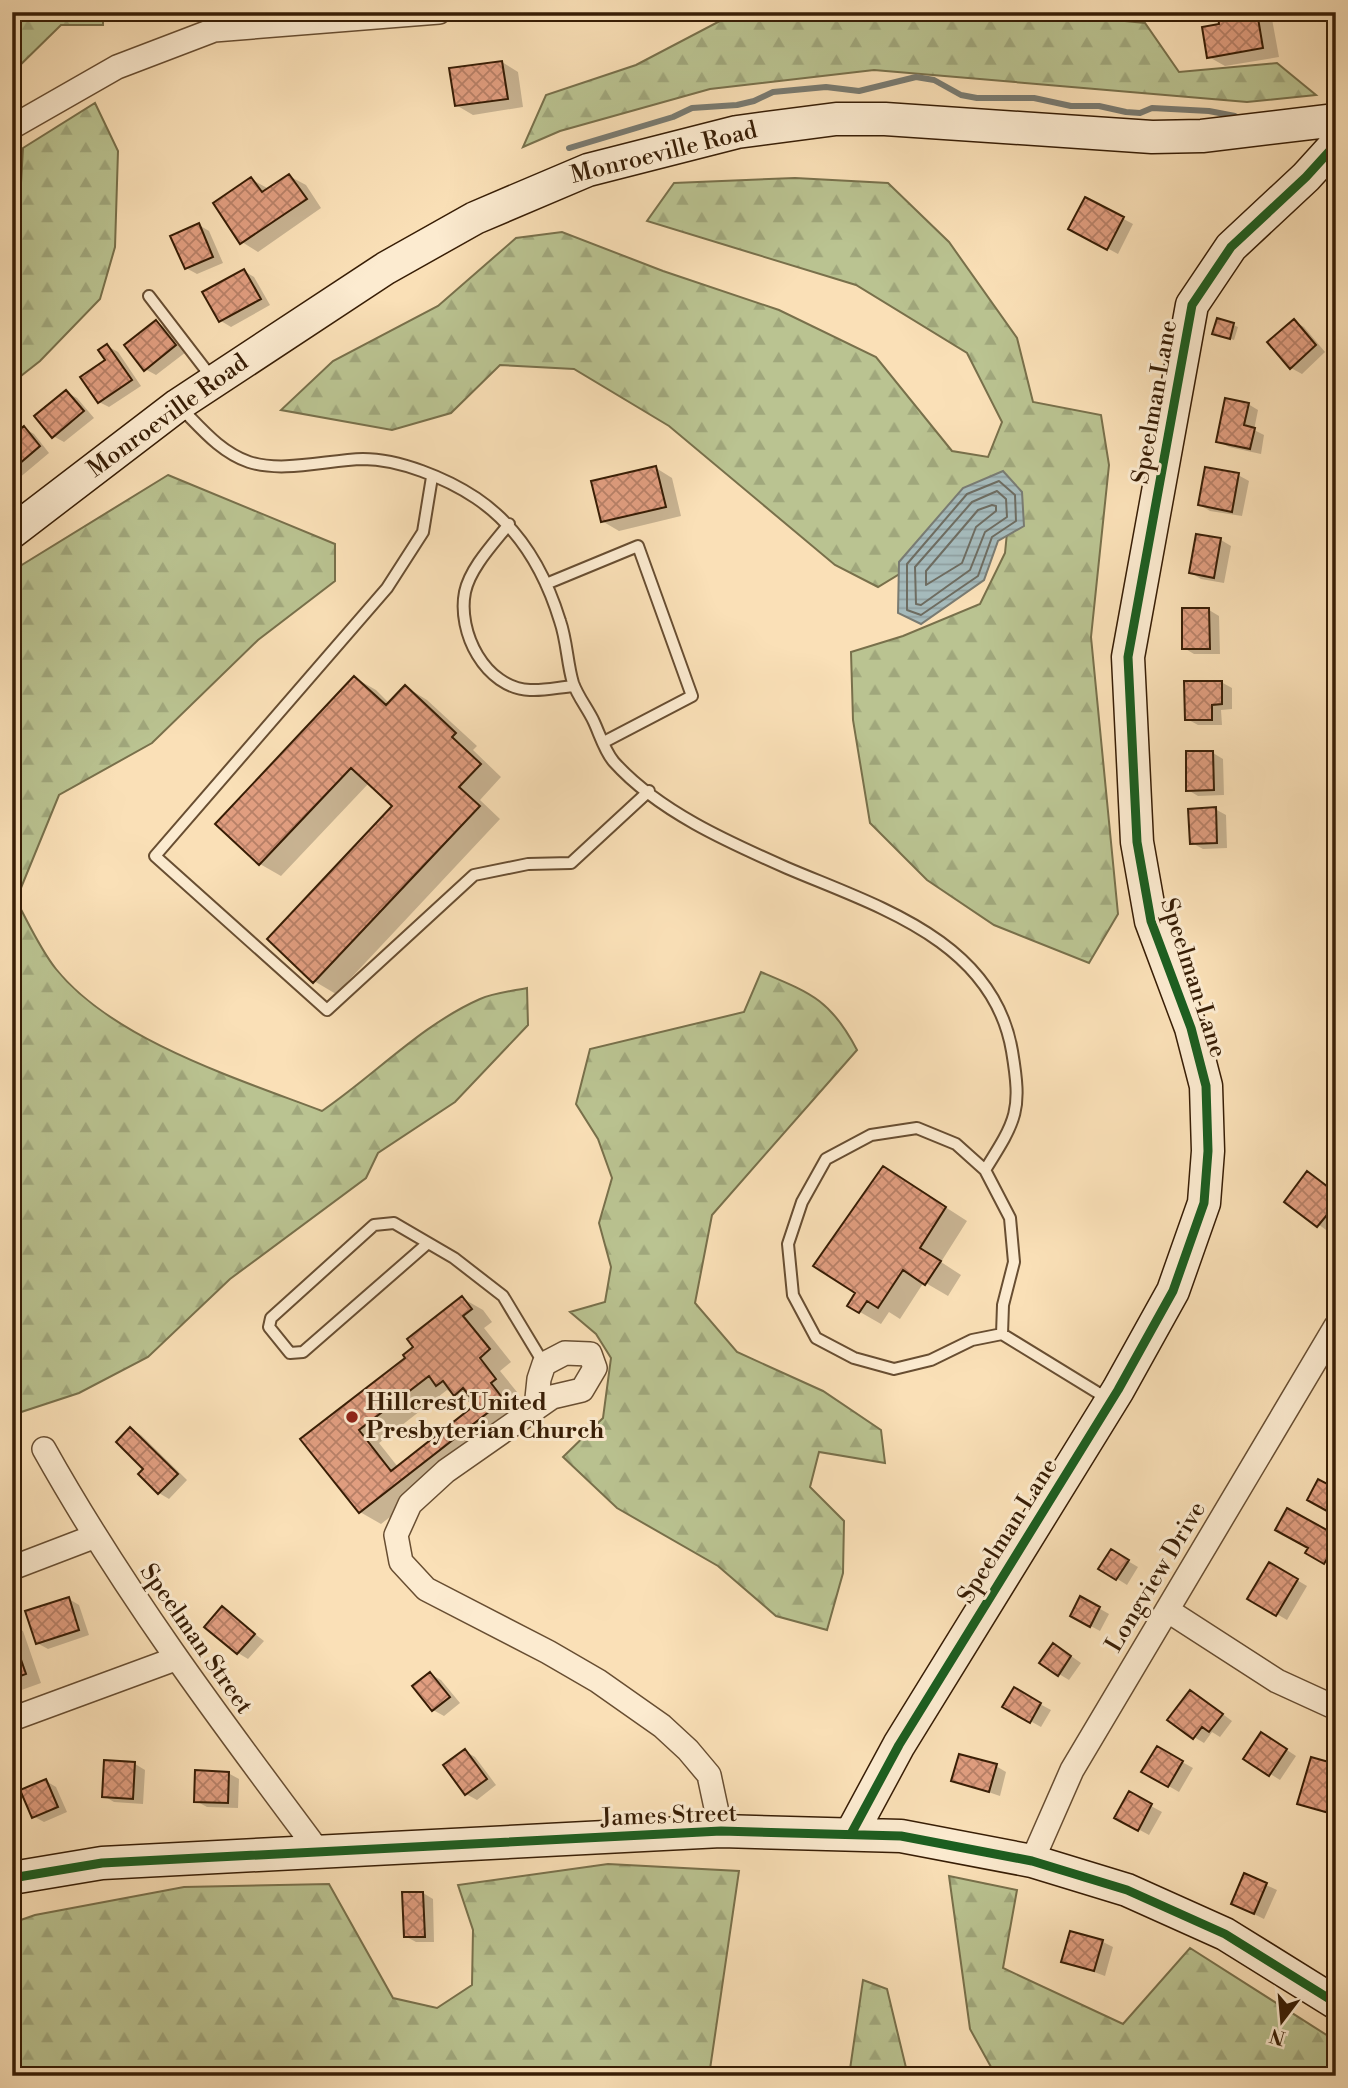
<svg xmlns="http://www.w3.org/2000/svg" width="1348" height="2088" font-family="'Libre Bodoni',serif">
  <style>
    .forest { fill: url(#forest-firs); stroke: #78704b; stroke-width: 2 }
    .water { fill: url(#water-rules); stroke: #797b72; stroke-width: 2 }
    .shadow { fill: #0003; fill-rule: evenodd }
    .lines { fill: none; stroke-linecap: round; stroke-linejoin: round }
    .shore { stroke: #6e6c60; stroke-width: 2 }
    .stream { stroke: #797b72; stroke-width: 6 }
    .building { fill: url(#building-cross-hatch); stroke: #371d05; stroke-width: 2; fill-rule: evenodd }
    .lane-casing { stroke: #684e32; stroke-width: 14 }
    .street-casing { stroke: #684e32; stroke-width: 26 }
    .secondary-casing { stroke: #371d05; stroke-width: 35 }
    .lane { stroke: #fcebd0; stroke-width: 10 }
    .street { stroke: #fcebd0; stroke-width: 23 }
    .secondary { stroke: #fcebd0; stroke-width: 32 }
    .cycleway-casing { stroke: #fcebd0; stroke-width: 13 }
    .cycleway { stroke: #1b5e20; stroke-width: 9 }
    .poi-dot { fill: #8f2418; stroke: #fcebd0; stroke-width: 2.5 }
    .labels { text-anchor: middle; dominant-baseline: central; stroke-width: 6; stroke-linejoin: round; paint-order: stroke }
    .street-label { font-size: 24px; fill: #371d05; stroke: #fcebd0 }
    .poi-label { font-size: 24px; font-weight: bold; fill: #371d05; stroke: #fcebd0; text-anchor: start }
  </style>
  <defs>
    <pattern id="forest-firs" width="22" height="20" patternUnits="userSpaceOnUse" patternTransform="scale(1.75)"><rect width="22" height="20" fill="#bac391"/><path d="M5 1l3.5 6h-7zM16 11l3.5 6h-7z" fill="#a0a77c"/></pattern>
    <pattern id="water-rules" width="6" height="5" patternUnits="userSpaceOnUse" patternTransform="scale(1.75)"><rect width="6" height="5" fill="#a5babb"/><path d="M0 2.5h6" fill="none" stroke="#8f9f9f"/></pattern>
    <pattern id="building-cross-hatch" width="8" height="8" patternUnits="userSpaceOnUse" patternTransform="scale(1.75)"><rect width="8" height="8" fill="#e19e80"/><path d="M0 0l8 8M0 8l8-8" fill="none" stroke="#b78067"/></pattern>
  </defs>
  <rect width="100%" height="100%" fill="#fae0b7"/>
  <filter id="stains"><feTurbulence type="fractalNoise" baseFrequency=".00286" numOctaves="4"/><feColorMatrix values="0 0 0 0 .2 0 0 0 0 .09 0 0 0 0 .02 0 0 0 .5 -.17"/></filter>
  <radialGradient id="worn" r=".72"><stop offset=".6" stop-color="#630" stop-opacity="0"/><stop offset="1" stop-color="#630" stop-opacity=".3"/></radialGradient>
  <path class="forest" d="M12,12H103V25H61L12,73Z
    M737,12H1035L1145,23L1179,72L1277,63L1316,95L1247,102L874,70L710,89L560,131L523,147L546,95L636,65Z
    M95,103L118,151L115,247L100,299L40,361L12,383V240L18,235L23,148Z
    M795,178L888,183L949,242L1017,338L1033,402L1101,415L1109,465L1091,637L1118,914L1089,963L994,925L927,880L870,823L853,720L851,652L903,636L980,604L1005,553L1009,512L952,542L878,587L835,565L669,426L574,369L500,365L451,413L392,430L281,410L333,361L438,306L516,238L562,232L663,271L779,310L876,357L952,451L988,457L1002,422L967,353L856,285L647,221L674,183Z
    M168,475L335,544V581L258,640L152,743L59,795L16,900C28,922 40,949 56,969C113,1040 238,1079 322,1111C375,1075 421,1025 480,999C494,993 512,991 527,988L528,1025L455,1102L378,1153L366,1178L230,1279L148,1357L79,1393L12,1415V571Z
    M761,972C811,993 831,1000 857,1050L712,1215L695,1303L737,1352L823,1391L881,1430L885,1463L819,1452L810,1487L844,1521L843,1573L827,1630L776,1616L718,1566L617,1508L563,1457L603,1418L611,1358L596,1334L570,1312L605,1302L611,1267L599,1223L612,1178L598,1139L576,1104L590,1049L744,1012Z
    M608,1864L739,1871L709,2076H12V1923L35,1915L184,1887L329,1884L393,1998L437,2008L472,1985L473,1930L458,1885Z
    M949,1876L1017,1890L1003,1968L1123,2024L1190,1948L1336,2041V2076H996L970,2029Z
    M863,1980L887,1989L908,2076H849Z"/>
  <path class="water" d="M1003,471L1022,492L1024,526L998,541L984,580L921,624L898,613L899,562L963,488Z"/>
  <path class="shadow" d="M1241,12H1261L1272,19L1279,57L1225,66L1209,57L1221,25Z
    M502,62L518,72L523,107L473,115L456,105Z
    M289,176L306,185L321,208L258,252L242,242L251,179L267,188Z
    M12,198L19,211L12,214Z
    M1086,199L1133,224L1118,254L1081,234Z
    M199,225L209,231L223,263L197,274L186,268Z
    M244,271L254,277L270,305L231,327L221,321Z
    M1294,321L1304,327L1325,352L1302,374L1291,368Z
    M156,322L167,328L186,352L156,375L145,369Z
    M1233,325L1238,327L1234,340L1214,333Z
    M107,346L118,352L141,386L109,407L99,402Z
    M66,392L77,398L94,418L64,442L53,436Z
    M1248,404L1258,410L1254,430L1264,435L1261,454L1229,447L1218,441Z
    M24,428L34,434L49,453L18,479L12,475V438Z
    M656,468L672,478L681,516L619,531L602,521Z
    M1238,475L1249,481L1242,516L1210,511L1200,505Z
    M1221,540L1231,546L1224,583L1201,579L1191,573Z
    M1209,610L1219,616L1220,654H1194L1184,648Z
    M355,678L376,690L390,704L406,687L427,700L477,746L473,750L501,777L480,800L500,819L336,994L314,981L394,806L369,783L281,876L260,864Z
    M1221,682L1232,688V709L1221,710L1222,725H1198L1187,719Z
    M1213,753L1223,759L1224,795L1198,796L1188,790Z
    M1215,809L1226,815L1227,848L1203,849L1192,843Z
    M905,1181L967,1221L941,1262L961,1275L948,1296L924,1282L900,1319L889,1312L881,1324L860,1312L857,1293Z
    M1336,1193V1223L1329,1232L1286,1201Z
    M462,1298L483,1310L492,1322L484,1328L511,1362L500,1371L517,1392L511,1396L524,1413L381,1524L360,1512L303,1440L408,1358ZM447,1390L476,1406L398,1467L379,1443Z
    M131,1429L141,1435L187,1480L169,1499L159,1493Z
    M1336,1537L1335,1568L1308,1553L1310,1548Z
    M1111,1551L1138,1567L1127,1585L1100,1568Z
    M1270,1564L1307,1586L1287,1620L1250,1598Z
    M1081,1598L1109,1614L1100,1631L1072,1616Z
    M69,1599L79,1605L89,1635L48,1649L37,1643Z
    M222,1608L264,1641L248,1659L238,1653Z
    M12,1625L23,1631L41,1683L16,1692L12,1690Z
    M1064,1651L1081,1663L1069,1680L1059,1674Z
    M430,1674L441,1680L460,1703L444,1716L433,1710Z
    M1014,1690L1051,1710L1041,1727L1005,1707Z
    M1201,1698L1232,1721L1220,1737L1212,1732L1204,1743L1194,1737Z
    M1272,1740L1296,1756L1280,1780L1246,1759Z
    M1157,1748L1193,1768L1179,1792L1144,1772Z
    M465,1751L475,1757L496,1785L477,1800L466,1794Z
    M135,1764L145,1770L143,1804L114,1802L104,1796Z
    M996,1766L1006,1772L1000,1796L953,1780Z
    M1336,1766V1817L1299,1803Z
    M228,1773L239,1779L238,1808L207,1807L196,1801Z
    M46,1781L56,1787L67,1812L44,1822L33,1816Z
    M1129,1794L1162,1812L1149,1835L1116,1817Z
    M1266,1885L1277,1890L1264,1919L1233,1904Z
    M423,1893L433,1899L434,1942H416L405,1936Z
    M1103,1942L1113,1947L1105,1976L1064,1961Z"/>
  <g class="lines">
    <path class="shore" d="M999,481L1015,495L1016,521L992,537L978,576L921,615L907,610V564L967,494Z
      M997,491L1006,499L1007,517L985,532L970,570L921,605L916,604L915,567L972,502Z
      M992,505L996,506V511L976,527L962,563L926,585V571L978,510Z"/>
    <path class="stream" d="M569,148L673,117L692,108L737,105L754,101L773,92L826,87L859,91L916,77L934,80L961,95L977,98H1034L1071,106H1099L1126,112L1140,113L1152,108L1209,111L1235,116"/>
  </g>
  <path class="building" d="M1231,12H1257L1263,48L1207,58L1202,27L1219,24L1218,15Z
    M502,61L508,99L455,106L449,68Z
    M289,174L307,199L240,244L213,203L251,177L262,192Z
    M1085,197L1124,217L1107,250L1068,229Z
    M199,223L213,257L185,269L170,236Z
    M244,269L261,299L219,322L202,292Z
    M1217,318L1234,323L1230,339L1212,334Z
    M1294,319L1316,345L1290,369L1267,342Z
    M156,320L176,345L144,371L124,345Z
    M107,344L132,380L98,403L80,377L105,360L98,350Z
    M66,390L84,411L52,438L34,416Z
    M1225,398L1249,403L1244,425L1255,428L1250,449L1216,442Z
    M24,426L40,446L12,470V436Z
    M656,466L666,507L601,522L591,481Z
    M1205,467L1239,473L1232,512L1198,505Z
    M1196,534L1221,538L1214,578L1189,573Z
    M1182,608H1209L1210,649H1182Z
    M354,676L386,705L405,685L456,733L452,737L481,764L459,787L480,806L313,983L267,939L392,806L351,768L259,865L215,824Z
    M1184,681H1222V704L1212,705V720H1185Z
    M1186,751H1213L1214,790L1186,791Z
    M1216,807L1217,843L1190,844L1188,809Z
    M883,1166L946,1207L920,1248L941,1261L925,1285L903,1270L878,1308L867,1301L859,1313L847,1306L855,1293L813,1266Z
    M1307,1171L1336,1193V1204L1317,1227L1284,1202Z
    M462,1296L472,1309L463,1316L490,1349L480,1358L496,1379L491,1383L504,1400L359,1513L300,1439L405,1358L403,1355L413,1347L407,1339ZM429,1376L436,1386L443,1381L454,1396L463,1388L476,1404L391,1471L359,1430Z
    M130,1427L178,1474L158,1494L138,1474L143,1469L116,1442Z
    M1336,1478V1516L1307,1500L1318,1479L1331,1486Z
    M1287,1508L1336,1535V1543L1324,1564L1305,1553L1308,1548L1275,1530Z
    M1111,1549L1129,1560L1116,1580L1098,1569Z
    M1269,1562L1298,1579L1276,1616L1247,1599Z
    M1080,1596L1100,1607L1090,1627L1070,1616Z
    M69,1597L79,1630L36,1644L25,1611Z
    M222,1606L255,1634L237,1654L204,1627Z
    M12,1634L26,1674L12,1679Z
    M1053,1643L1071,1656L1058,1676L1039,1663Z
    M430,1672L450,1697L432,1711L412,1686Z
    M1014,1687L1041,1703L1030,1723L1002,1707Z
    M1190,1690L1223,1714L1209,1732L1202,1727L1193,1739L1167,1720Z
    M1261,1732L1287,1749L1269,1776L1243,1759Z
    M1157,1746L1183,1761L1168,1787L1141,1772Z
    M465,1749L487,1779L465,1795L443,1765Z
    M959,1754L997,1764L989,1792L951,1781Z
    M1311,1757L1336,1764V1789L1329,1813L1297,1804Z
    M104,1760L135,1762L133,1799L102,1797Z
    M195,1770L229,1772L228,1803L194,1802Z
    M46,1779L58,1807L32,1818L20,1790Z
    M1129,1791L1152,1804L1138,1831L1114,1818Z
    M1244,1873L1267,1883L1254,1914L1231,1904Z
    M402,1892H423L425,1937H404Z
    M1070,1931L1103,1940L1094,1971L1061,1962Z"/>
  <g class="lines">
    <g class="lane-casing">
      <path id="lane" d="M149,296L212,378
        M180,407C201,428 220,452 249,462C283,473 327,460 363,459C399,459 446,478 476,498C519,527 545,572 560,621C567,641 567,663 573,683C578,697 588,709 594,722C600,735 605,752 614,762C658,811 728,842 787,868C876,906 993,940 1012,1051C1022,1111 1017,1119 985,1170L1010,1218L1014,1262L1003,1305L1002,1334L1108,1399
        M432,477L423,532L387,588L155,856L327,1010L474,875L528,864L571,863L649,791
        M509,524C494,543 470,568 465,592C457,632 485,688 530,690C544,691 560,687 574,686
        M546,584L638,546L692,696L604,742
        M985,1170L956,1144L917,1128L871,1135L826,1159L802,1202L788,1244L793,1295L816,1338L854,1358L894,1369L931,1360L972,1340L1002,1334
        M428,1243L303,1352L290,1353L269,1327L271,1318L374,1225L394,1223L454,1258L503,1296L544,1364"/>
    </g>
    <g class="street-casing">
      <path id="street" d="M12,127L117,67L214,30L439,12
        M536,1408L539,1379L544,1364L565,1353L590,1354L595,1368L582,1390L552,1397L446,1471L410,1504L396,1535L401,1562L426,1589L548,1652L598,1681L662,1726L688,1750L709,1775L721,1831
        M44,1449C124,1592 221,1721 319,1852
        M12,1568L93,1537
        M1167,1610L1277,1681L1336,1708
        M12,1719L175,1659
        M1032,1861L1072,1770L1336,1326"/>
    </g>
    <g class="secondary-casing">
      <path id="secondary" d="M12,532L178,405L386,268L475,218L588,170L737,132L836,119H885L1152,137L1202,136L1336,120
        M851,1834L899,1745L1118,1390L1173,1291L1204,1203L1208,1151L1206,1086L1191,1028L1151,921L1137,842L1128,657L1192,305L1231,247L1306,177L1336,144
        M12,1878L102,1863L721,1831L901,1836L1032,1861L1127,1890L1225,1934L1336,2003"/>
    </g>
    <use href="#lane" class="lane"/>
    <use href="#street" class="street"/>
    <use href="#secondary" class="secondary"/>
    <g class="cycleway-casing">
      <path id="cycleway" d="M851,1834L899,1745L1118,1390L1173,1291L1204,1203L1208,1151L1206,1086L1191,1028L1151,921L1137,842L1128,657L1192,305L1231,247L1306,177L1336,144
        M12,1878L102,1863L721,1831L901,1836L1032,1861L1127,1890L1225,1934L1336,2003"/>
    </g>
    <use href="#cycleway" class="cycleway"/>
  </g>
  <circle class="poi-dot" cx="352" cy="1417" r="7"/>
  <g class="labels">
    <g class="street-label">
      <text transform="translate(664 153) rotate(-14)">Monroeville Road</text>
      <text transform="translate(1155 402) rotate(-80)">Speelman Lane</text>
      <text transform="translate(168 416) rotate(-36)">Monroeville Road</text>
      <text transform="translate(1193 978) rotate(72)">Speelman Lane</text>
      <text transform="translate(1008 1531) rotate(-58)">Speelman Lane</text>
      <text transform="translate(1156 1577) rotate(-59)">Longview Drive</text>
      <text transform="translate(196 1639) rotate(55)">Speelman Street</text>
      <text transform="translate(669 1816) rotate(-2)">James Street</text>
    </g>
    <g class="poi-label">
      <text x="366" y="1403">Hillcrest United<tspan x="366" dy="28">Presbyterian Church</tspan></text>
    </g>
  </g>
  <rect width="1348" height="2088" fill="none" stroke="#fae0b7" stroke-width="42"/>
  <rect x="14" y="14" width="1320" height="2060" fill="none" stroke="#371d05" stroke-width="3.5"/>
  <rect x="21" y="21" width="1306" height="2046" fill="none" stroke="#371d05" stroke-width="2"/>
  <g transform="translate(1282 2021) rotate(196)" stroke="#fcebd0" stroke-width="5" paint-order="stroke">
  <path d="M0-5L12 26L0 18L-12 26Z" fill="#371d05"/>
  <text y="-10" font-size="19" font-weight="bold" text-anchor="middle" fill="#371d05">N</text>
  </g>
  <rect width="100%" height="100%" filter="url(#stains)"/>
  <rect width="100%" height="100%" fill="url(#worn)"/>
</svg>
